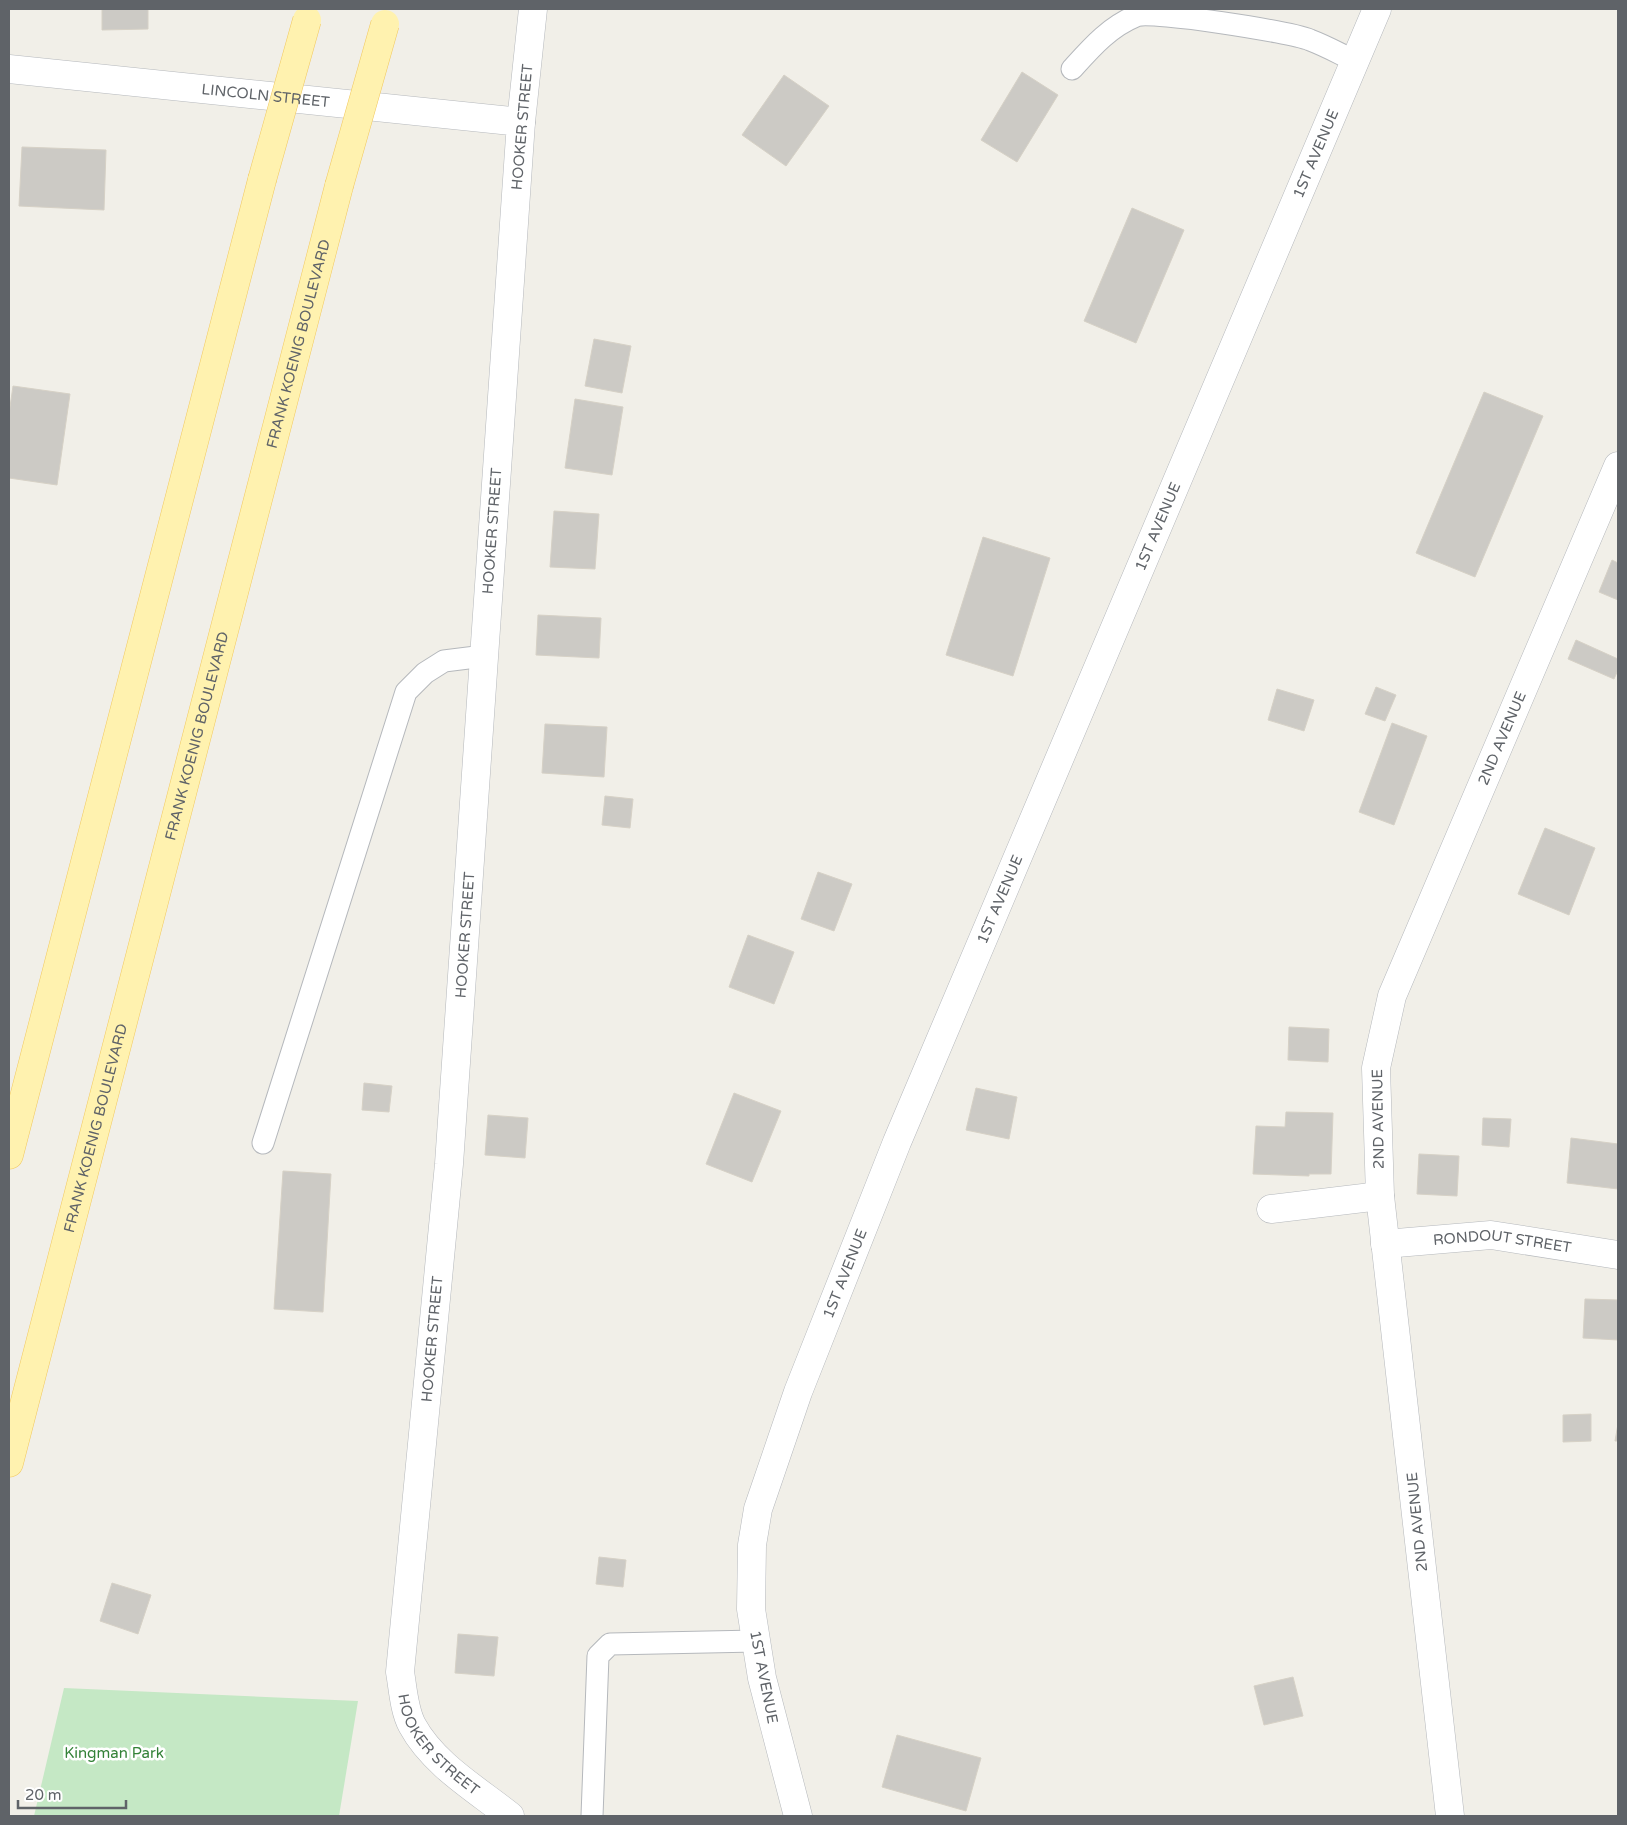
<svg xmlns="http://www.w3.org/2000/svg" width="1627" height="1825" font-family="'Varela Round',sans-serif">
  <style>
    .green { fill: #c5e8c5 }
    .building { fill: #cccac5; stroke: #d6d1c6 }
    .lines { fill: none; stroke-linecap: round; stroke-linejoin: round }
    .service-casing { stroke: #b5b8bc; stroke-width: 23 }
    .minor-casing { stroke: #b5b8bc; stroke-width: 29 }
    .tertiary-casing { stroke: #b5b8bc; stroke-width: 29 }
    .primary-casing { stroke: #f2c960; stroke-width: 29 }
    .service { stroke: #fff; stroke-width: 21 }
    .minor { stroke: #fff; stroke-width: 28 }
    .tertiary { stroke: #fff; stroke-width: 28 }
    .primary { stroke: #fff2af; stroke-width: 28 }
    .primary-bridge-casing { stroke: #f2c960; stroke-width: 29; stroke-linecap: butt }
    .primary-bridge { stroke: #fff2af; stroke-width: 28 }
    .labels { text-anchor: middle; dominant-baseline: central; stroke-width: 5; stroke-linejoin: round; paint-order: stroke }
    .street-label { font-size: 15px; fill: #5f6368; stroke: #fff }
    .park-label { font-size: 15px; fill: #348238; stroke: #fff }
  </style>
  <rect width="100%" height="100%" fill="#f1efe8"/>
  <path class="green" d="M64,1688L358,1701L339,1816H34Z"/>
  <path class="building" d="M102,9H148V29L102,30Z
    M1022,72L1058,95L1017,162L981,140Z
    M784,75L829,106L786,166L742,135Z
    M22,147L106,150L104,210L19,206Z
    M1132,208L1184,230L1136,343L1084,321Z
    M594,339L631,346L622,393L585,386Z
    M13,386L70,394L57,485L9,478V414Z
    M1484,392L1543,416L1475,577L1416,553Z
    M575,399L623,407L612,475L565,468Z
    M554,511L599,514L595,569L550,567Z
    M983,537L1050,558L1013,676L946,655Z
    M1612,560L1618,563V600L1599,592Z
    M538,615L601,618L599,658L536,655Z
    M1576,640L1618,659V670L1614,679L1568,659Z
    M1376,687L1396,695L1385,721L1365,714Z
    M1277,689L1314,700L1304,731L1268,720Z
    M1392,723L1427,736L1394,825L1359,812Z
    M545,724L607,727L604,777L542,773Z
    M605,796L633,799L630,828L602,825Z
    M1545,828L1595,848L1569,915L1518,894Z
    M818,872L852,884L834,931L801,919Z
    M748,935L794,952L774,1004L729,987Z
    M1289,1027L1329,1029L1328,1062L1288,1060Z
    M364,1083L392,1086L389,1112L362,1110Z
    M976,1088L1017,1097L1009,1139L966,1130Z
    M734,1093L781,1111L752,1182L706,1164Z
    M1286,1112L1333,1113L1331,1174H1309V1176L1253,1174L1256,1126L1285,1127Z
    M488,1115L528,1118L525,1158L485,1155Z
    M1483,1118L1511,1119L1509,1147L1482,1145Z
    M1571,1138L1618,1144V1189L1567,1183Z
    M1419,1154L1459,1156L1457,1196L1417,1194Z
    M283,1171L331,1174L323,1312L274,1309Z
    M1585,1299L1618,1300V1340L1583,1338Z
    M1591,1414V1441L1563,1442V1415Z
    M1618,1424V1441H1615Z
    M599,1557L626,1560L623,1587L596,1584Z
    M112,1583L151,1595L138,1634L100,1621Z
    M458,1634L498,1637L494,1676L455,1673Z
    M1293,1677L1303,1716L1264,1725L1254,1686Z
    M897,1735L981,1758L966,1811L882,1787Z"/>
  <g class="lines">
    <g class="service-casing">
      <path id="service" d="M1072,69C1091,48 1109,27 1136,16C1152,10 1291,32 1310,40C1326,46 1340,54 1355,61
        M263,1143L406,692L425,673L444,661L484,656
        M592,1816L598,1656L610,1644L756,1641"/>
    </g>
    <g class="minor-casing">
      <g id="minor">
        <path d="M521,122L533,9"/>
        <path d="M1271,1209L1380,1196"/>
        <path id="s1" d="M1385,1244L1491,1235L1618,1255"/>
        <path id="s2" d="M1450,1816L1380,1196L1376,1068L1392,996L1618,466"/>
      </g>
    </g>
    <g class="tertiary-casing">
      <g id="tertiary">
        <path id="s3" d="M9,69L521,122L449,1164L400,1672C403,1689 404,1710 412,1725C433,1764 476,1789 510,1816"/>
        <path id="s4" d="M798,1816L762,1678L751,1609L752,1545L758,1509L798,1392L897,1142L1377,9"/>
      </g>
    </g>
    <g class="primary-casing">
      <g id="primary">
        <path d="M9,1155L262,180"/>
        <path id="s5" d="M9,1463L339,186"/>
      </g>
    </g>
    <use href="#service" class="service"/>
    <use href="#minor" class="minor"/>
    <use href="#tertiary" class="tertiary"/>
    <use href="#primary" class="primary"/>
    <g class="primary-bridge-casing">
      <path id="primary-bridge" d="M262,180L307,20
        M339,186L385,24"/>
    </g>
    <use href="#primary-bridge" class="primary-bridge"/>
  </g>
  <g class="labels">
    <g class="street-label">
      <text stroke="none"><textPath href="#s3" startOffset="258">LINCOLN STREET</textPath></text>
      <text transform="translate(522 127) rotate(-85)">HOOKER STREET</text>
      <text stroke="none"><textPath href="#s4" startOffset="1779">1ST AVENUE</textPath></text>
      <text stroke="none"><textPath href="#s5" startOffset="1156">FRANK KOENIG BOULEVARD</textPath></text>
      <text stroke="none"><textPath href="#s4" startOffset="1374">1ST AVENUE</textPath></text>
      <text transform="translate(492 531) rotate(-86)">HOOKER STREET</text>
      <text stroke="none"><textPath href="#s5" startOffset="751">FRANK KOENIG BOULEVARD</textPath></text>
      <text stroke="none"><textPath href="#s2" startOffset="1106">2ND AVENUE</textPath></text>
      <text stroke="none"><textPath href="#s4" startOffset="969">1ST AVENUE</textPath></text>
      <text transform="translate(465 935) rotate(-86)">HOOKER STREET</text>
      <text transform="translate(1378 1119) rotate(-91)">2ND AVENUE</text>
      <text stroke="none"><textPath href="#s5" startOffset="346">FRANK KOENIG BOULEVARD</textPath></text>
      <text stroke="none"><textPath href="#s1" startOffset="118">RONDOUT STREET</textPath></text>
      <text stroke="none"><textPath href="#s4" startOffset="564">1ST AVENUE</textPath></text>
      <text transform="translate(432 1339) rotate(-85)">HOOKER STREET</text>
      <text transform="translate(1417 1522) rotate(-96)">2ND AVENUE</text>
      <text transform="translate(764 1677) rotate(79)">1ST AVENUE</text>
      <text stroke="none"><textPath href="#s3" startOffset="2155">HOOKER STREET</textPath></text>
    </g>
    <g class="park-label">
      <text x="114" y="1753">Kingman Park</text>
    </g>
  </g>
  <rect width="1627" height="1825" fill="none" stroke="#5f6368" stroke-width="20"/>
  <path d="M18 1800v8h108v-8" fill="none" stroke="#5f6368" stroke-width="2.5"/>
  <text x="25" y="1800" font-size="15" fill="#5f6368" stroke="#ffffff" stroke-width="4" paint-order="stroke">20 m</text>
</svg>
